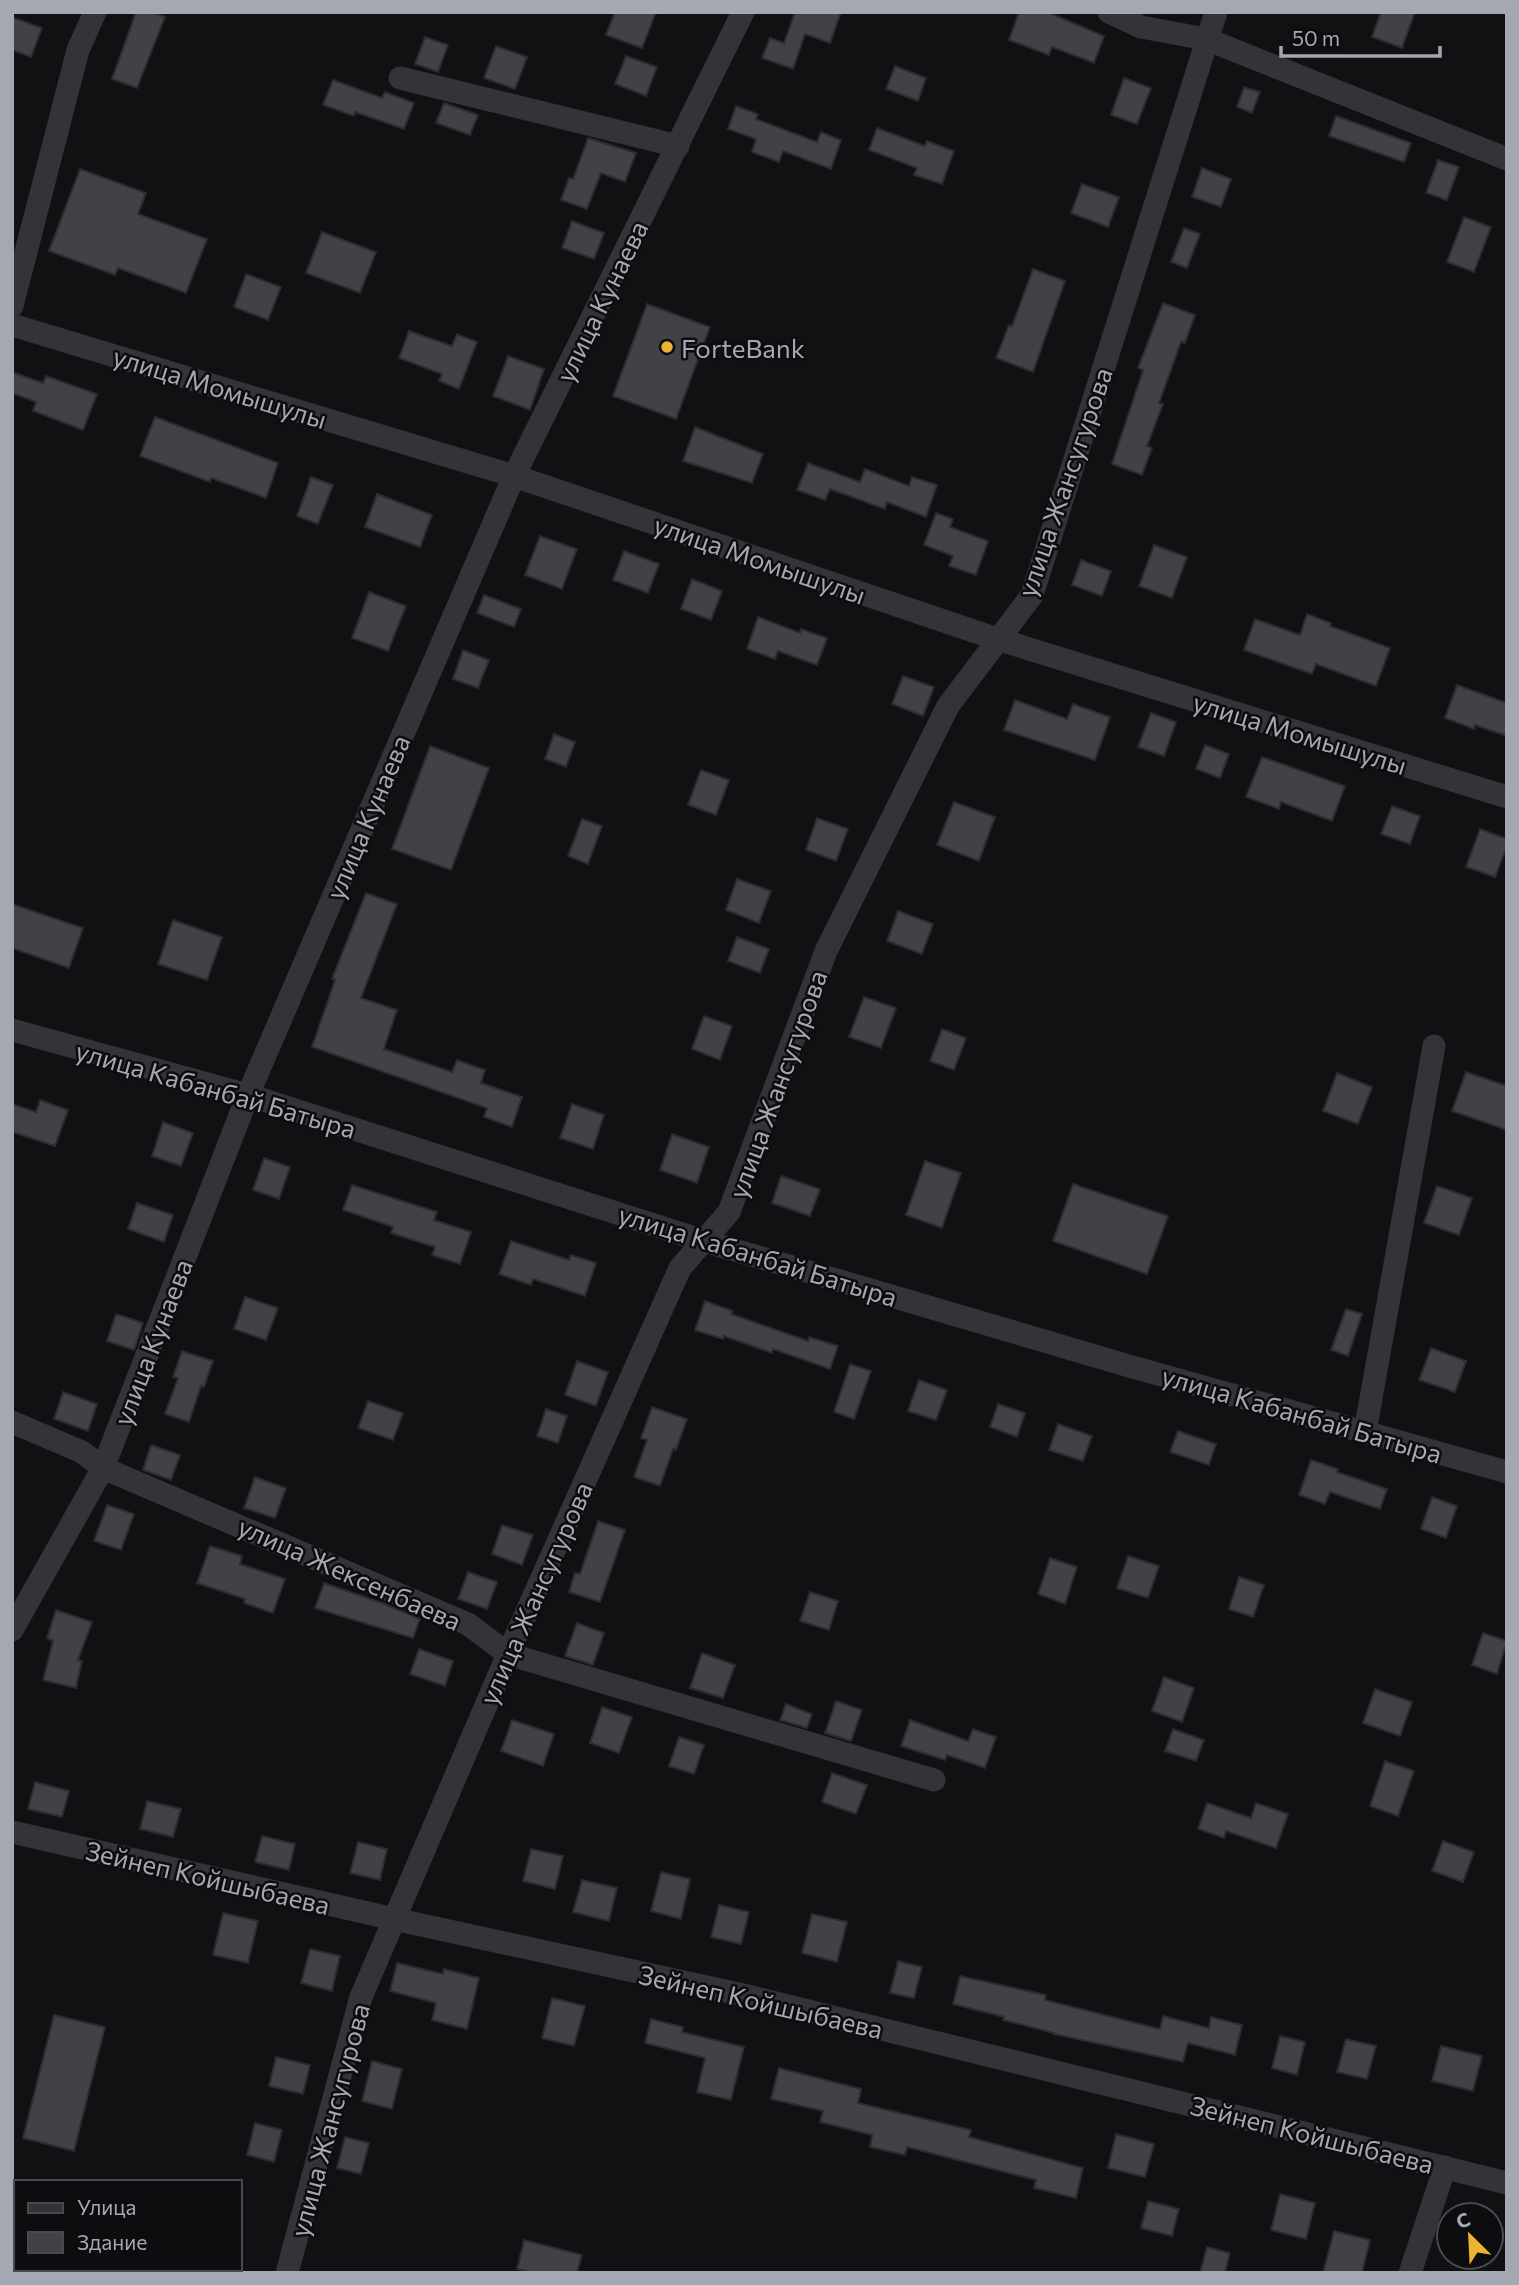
<svg xmlns="http://www.w3.org/2000/svg" width="1519" height="2285" font-family="Commissioner,sans-serif">
  <style>
    .building { fill: #414146; stroke: #2c2b2f; stroke-width: 2 }
    .lines { fill: none; stroke-linecap: round; stroke-linejoin: round }
    .minor { stroke: #333338; stroke-width: 23 }
    .poi-dot { fill: #ecb331; stroke: #0d0c0e; stroke-width: 2.5 }
    .labels { text-anchor: middle; dominant-baseline: central; stroke-width: 5; stroke-linejoin: round; paint-order: stroke }
    .street-label { font-size: 26px; fill: #a3a8b3; stroke: #0d0c0e }
    .poi-label { font-size: 26px; fill: #a3a8b3; stroke: #0d0c0e; text-anchor: start }
  </style>
  <rect width="100%" height="100%" fill="#111113"/>
  <path class="building" d="M136,12H152L165,17L137,88L112,79Z
    M615,12H656L642,48L606,35Z
    M795,12H841L830,43L805,34L793,69L762,58L770,38L784,43Z
    M1019,12H1047L1104,36L1094,63L1052,47L1049,55L1009,40Z
    M1381,12H1415L1402,48L1372,37Z
    M12,17L42,28L31,57L12,50Z
    M425,37L448,45L438,72L415,64Z
    M496,46L527,57L515,89L484,78Z
    M626,56L657,67L646,96L615,84Z
    M895,66L926,78L918,101L886,89Z
    M1124,78L1151,88L1137,124L1111,115Z
    M333,80L382,98L385,92L414,103L404,129L355,112L354,116L323,105Z
    M1244,87L1260,92L1252,113L1237,107Z
    M444,103L478,115L470,135L436,123Z
    M736,106L758,114L756,119L817,142L821,132L841,140L831,169L783,151L779,162L752,152L756,139L728,129Z
    M1336,116L1411,143L1404,162L1329,136Z
    M877,128L925,146L927,141L954,151L942,184L914,175L917,168L869,150Z
    M588,138L636,153L625,182L601,173L587,209L561,200L569,178L573,179Z
    M1438,160L1459,167L1447,200L1426,193Z
    M1202,168L1231,179L1221,207L1192,197Z
    M80,169L146,193L138,214L207,239L186,293L118,268L115,275L49,251Z
    M1082,184L1119,197L1108,227L1071,213Z
    M1464,217L1491,227L1474,272L1447,262Z
    M572,221L604,233L594,259L562,248Z
    M1184,228L1200,234L1187,268L1171,262Z
    M322,232L376,252L360,293L306,273Z
    M1033,269L1065,281L1033,372L996,358L1009,325L1012,326Z
    M246,274L281,287L268,320L234,307Z
    M1163,303L1195,315L1185,343L1181,342L1159,403L1163,404L1147,446L1152,448L1142,475L1112,464L1143,370L1138,368Z
    M647,304L710,327L676,419L613,396Z
    M409,331L452,346L457,334L477,342L459,389L439,381L442,374L399,358Z
    M508,356L544,369L530,410L493,396Z
    M12,372L43,383L46,376L97,394L83,430L33,411L36,402L12,393Z
    M155,417L278,463L266,498L211,478L210,482L140,456Z
    M695,427L763,454L752,483L683,461Z
    M808,463L860,482L865,469L909,486L912,477L937,485L926,517L887,502L885,509L830,489L825,500L797,490Z
    M311,477L333,485L318,524L297,516Z
    M377,494L432,515L420,547L365,527Z
    M936,513L953,519L950,527L988,541L976,575L949,566L953,556L924,545Z
    M540,536L577,549L562,589L525,575Z
    M1154,545L1187,557L1172,598L1139,586Z
    M624,551L659,564L648,593L613,580Z
    M1081,560L1111,571L1102,596L1072,585Z
    M692,579L722,591L711,620L681,609Z
    M369,592L406,606L388,651L352,638Z
    M484,595L521,609L514,627L477,613Z
    M1307,614L1331,623L1330,626L1390,648L1376,686L1316,664L1312,674L1244,650L1255,619L1300,635Z
    M758,617L800,633L801,629L827,638L817,665L778,651L775,659L747,649Z
    M463,650L489,660L478,688L453,679Z
    M903,676L934,687L923,716L892,704Z
    M1457,685L1507,703V736L1475,725L1474,729L1445,718Z
    M1015,700L1067,719L1073,704L1110,717L1095,760L1004,730Z
    M1151,713L1176,722L1164,756L1138,747Z
    M554,734L575,742L566,767L545,759Z
    M1205,745L1229,754L1220,778L1196,769Z
    M430,746L489,768L451,870L392,849Z
    M1262,757L1345,786L1332,821L1281,802L1279,809L1246,797Z
    M701,770L729,780L716,815L688,805Z
    M954,802L995,817L979,861L937,845Z
    M1392,806L1420,816L1410,844L1381,834Z
    M817,818L848,829L836,861L806,850Z
    M582,819L602,826L588,864L568,856Z
    M1480,829L1507,839V846L1495,877L1466,867Z
    M737,879L771,891L759,923L726,910Z
    M366,893L397,904L361,998L397,1010L384,1049L452,1072L457,1060L485,1070L481,1083L522,1097L512,1127L484,1117L487,1108L312,1047L335,980L332,979Z
    M12,904L83,928L69,968L12,948Z
    M898,911L933,924L922,954L887,941Z
    M173,920L222,937L207,980L158,964Z
    M737,937L769,949L760,973L728,961Z
    M864,997L896,1008L881,1048L849,1037Z
    M704,1016L732,1026L720,1060L692,1049Z
    M942,1029L966,1038L954,1070L930,1061Z
    M1466,1072L1507,1086V1130L1452,1111Z
    M1337,1073L1372,1087L1358,1124L1323,1111Z
    M40,1100L68,1110L55,1146L12,1132V1104L36,1112Z
    M572,1104L604,1115L593,1149L560,1138Z
    M163,1122L193,1133L181,1166L152,1156Z
    M672,1134L709,1147L697,1183L660,1170Z
    M264,1158L290,1167L279,1199L253,1190Z
    M925,1161L961,1173L942,1228L906,1215Z
    M781,1176L820,1189L810,1216L772,1203Z
    M1073,1184L1168,1216L1147,1274L1053,1241Z
    M352,1185L437,1212L434,1220L471,1232L460,1264L432,1255L435,1247L391,1233L393,1227L343,1210Z
    M1437,1186L1472,1198L1459,1235L1424,1223Z
    M137,1203L173,1215L164,1242L128,1229Z
    M511,1241L569,1260L571,1255L596,1263L585,1296L533,1279L531,1285L499,1274Z
    M245,1297L278,1308L266,1340L234,1329Z
    M705,1301L733,1311L731,1314L808,1341L809,1337L838,1346L830,1369L773,1349L772,1353L724,1336L723,1339L695,1330Z
    M1346,1309L1362,1314L1348,1356L1331,1350Z
    M116,1314L143,1323L134,1350L107,1341Z
    M1431,1348L1466,1361L1455,1392L1419,1380Z
    M182,1351L213,1361L204,1387L201,1386L189,1422L165,1414L178,1378L173,1377Z
    M577,1361L608,1372L596,1406L565,1395Z
    M850,1364L871,1371L854,1419L834,1412Z
    M919,1380L947,1390L936,1420L908,1411Z
    M63,1392L97,1404L88,1431L54,1419Z
    M368,1401L403,1413L393,1440L358,1428Z
    M998,1404L1025,1413L1017,1437L990,1427Z
    M652,1407L687,1419L676,1450L673,1449L660,1486L634,1477L647,1440L641,1438Z
    M546,1409L567,1416L558,1443L537,1436Z
    M1058,1424L1092,1436L1083,1461L1049,1450Z
    M1178,1431L1216,1444L1209,1465L1170,1452Z
    M151,1445L180,1455L171,1480L143,1470Z
    M1311,1460L1338,1469L1337,1472L1387,1489L1380,1509L1330,1492L1325,1504L1299,1495Z
    M255,1477L286,1488L275,1518L244,1508Z
    M1432,1497L1457,1506L1446,1538L1421,1529Z
    M107,1505L134,1514L121,1550L94,1541Z
    M598,1521L625,1530L600,1602L569,1592L575,1573L580,1574Z
    M502,1525L533,1535L522,1565L492,1554Z
    M210,1546L242,1556L240,1564L285,1579L273,1613L244,1603L245,1599L197,1583Z
    M1128,1556L1159,1566L1148,1598L1117,1588Z
    M1050,1558L1077,1567L1065,1604L1038,1594Z
    M468,1572L497,1582L487,1609L458,1599Z
    M1239,1577L1264,1585L1253,1617L1229,1609Z
    M324,1583L385,1604L420,1619L413,1638L315,1608Z
    M810,1592L838,1601L829,1630L800,1621Z
    M56,1610L92,1622L78,1660L82,1661L76,1688L43,1680L53,1641L47,1638Z
    M577,1623L604,1633L593,1665L565,1656Z
    M1483,1633L1507,1641L1497,1674L1472,1665Z
    M419,1649L453,1661L445,1686L410,1674Z
    M702,1653L735,1665L723,1698L690,1688Z
    M1164,1677L1194,1688L1182,1722L1152,1711Z
    M1375,1689L1412,1702L1400,1736L1363,1723Z
    M836,1701L862,1710L851,1741L825,1733Z
    M786,1704L812,1714L807,1728L780,1720Z
    M602,1707L632,1717L619,1753L590,1743Z
    M512,1720L554,1734L543,1766L501,1751Z
    M910,1720L968,1741L973,1729L996,1737L985,1768L947,1755L945,1760L901,1746Z
    M1173,1729L1204,1740L1196,1761L1165,1751Z
    M679,1737L704,1745L694,1774L669,1766Z
    M1385,1761L1414,1771L1398,1816L1370,1806Z
    M832,1773L867,1785L856,1814L822,1802Z
    M35,1782L69,1791L62,1817L28,1809Z
    M147,1801L181,1809L173,1837L140,1829Z
    M1207,1803L1251,1818L1256,1803L1288,1814L1276,1848L1226,1831L1224,1838L1198,1829Z
    M262,1836L295,1844L289,1870L255,1862Z
    M1443,1841L1474,1852L1463,1882L1432,1871Z
    M358,1842L387,1849L380,1880L350,1873Z
    M531,1849L563,1856L555,1889L523,1881Z
    M661,1872L690,1879L681,1919L651,1911Z
    M582,1880L617,1888L609,1921L573,1912Z
    M719,1905L749,1912L741,1944L711,1937Z
    M223,1913L258,1921L248,1963L213,1955Z
    M812,1914L847,1922L837,1962L802,1953Z
    M310,1949L340,1956L332,1991L301,1983Z
    M898,1961L922,1967L914,1998L890,1993Z
    M397,1963L443,1974L444,1969L479,1978L467,2029L432,2020L436,2003L390,1991Z
    M960,1976L1046,1995L1045,2000L1160,2029L1163,2016L1209,2028L1211,2017L1242,2025L1235,2055L1188,2043L1183,2062L1054,2034V2033L1003,2020L1004,2017L953,2004Z
    M552,1998L585,2006L574,2046L542,2038Z
    M54,2015L105,2027L74,2151L23,2138Z
    M651,2019L683,2027L682,2032L744,2047L731,2100L697,2092L705,2058L645,2043Z
    M1280,2036L1305,2042L1297,2075L1272,2068Z
    M1346,2039L1376,2046L1367,2079L1337,2072Z
    M1441,2046L1482,2056L1473,2091L1432,2081Z
    M276,2057L310,2065L303,2094L269,2086Z
    M372,2061L402,2069L392,2109L362,2101Z
    M779,2068L861,2089L858,2103L971,2130L969,2137L1083,2168L1076,2198L1034,2188L1036,2180L907,2147L905,2155L870,2147L872,2135L820,2122L823,2111L771,2099Z
    M255,2123L282,2130L274,2162L247,2155Z
    M1116,2134L1154,2144L1145,2177L1108,2168Z
    M345,2137L369,2143L361,2174L337,2168Z
    M1280,2194L1315,2203L1306,2239L1271,2230Z
    M1148,2201L1179,2209L1172,2236L1141,2228Z
    M1334,2231L1370,2240L1362,2273H1323Z
    M524,2240L582,2255L577,2273H534L517,2269Z
    M1207,2247L1230,2253L1225,2273H1200Z"/>
  <g class="lines">
    <path class="minor" d="M1109,12L1141,27L1206,39L1507,159
      M400,78L678,146
      M12,306L78,50L95,12
      M12,325L514,476L997,639L1507,797
      M12,1030L248,1095L704,1241L1129,1366L1507,1472
      M12,1422L82,1452L103,1468L468,1624L508,1654L934,1780
      M1365,1432L1434,1046
      M12,1630L103,1468L248,1095L514,476L743,12
      M12,1832L394,1919L739,1994L1507,2183
      M287,2273L361,1997L508,1654L680,1268L729,1212L826,951L948,706L1032,595L1216,12
      M1410,2273L1445,2167"/>
  </g>
  <circle class="poi-dot" cx="667" cy="347" r="7"/>
  <g class="labels">
    <g class="street-label">
      <text transform="translate(601 301) rotate(-64)">улица Кунаева</text>
      <text transform="translate(220 387) rotate(17)">улица Момышулы</text>
      <text transform="translate(1064 482) rotate(-71)">улица Жансугурова</text>
      <text transform="translate(760 559) rotate(19)">улица Момышулы</text>
      <text transform="translate(1300 733) rotate(17)">улица Момышулы</text>
      <text transform="translate(367 817) rotate(-67)">улица Кунаева</text>
      <text transform="translate(777 1084) rotate(-70)">улица Жансугурова</text>
      <text transform="translate(216 1089) rotate(16)">улица Кабанбай Батыра</text>
      <text transform="translate(758 1255) rotate(17)">улица Кабанбай Батыра</text>
      <text transform="translate(152 1342) rotate(-69)">улица Кунаева</text>
      <text transform="translate(1302 1414) rotate(16)">улица Кабанбай Батыра</text>
      <text transform="translate(350 1573) rotate(24)">улица Жексенбаева</text>
      <text transform="translate(535 1593) rotate(-66)">улица Жансугурова</text>
      <text transform="translate(208 1877) rotate(13)">Зейнеп Койшыбаева</text>
      <text transform="translate(761 2001) rotate(13)">Зейнеп Койшыбаева</text>
      <text transform="translate(329 2120) rotate(-75)">улица Жансугурова</text>
      <text transform="translate(1312 2134) rotate(14)">Зейнеп Койшыбаева</text>
    </g>
    <g class="poi-label">
      <text x="681" y="347">ForteBank</text>
    </g>
  </g>
  <rect width="1519" height="2285" fill="none" stroke="#a3a8b3" stroke-width="28"/>
  <rect x="14" y="2180" width="228" height="91" fill="#0d0c0e" stroke="#494a50" stroke-width="2"/>
  <rect x="28" y="2203" width="35" height="10" fill="#333338" stroke="#494a50" stroke-width="2"/>
  <text x="77" y="2215" font-size="21" fill="#a3a8b3">Улица</text>
  <rect x="28" y="2232" width="35" height="21" fill="#414146" stroke="#494a50" stroke-width="2"/>
  <text x="77" y="2250" font-size="21" fill="#a3a8b3">Здание</text>
  <g transform="translate(1470 2236) rotate(336)"><circle r="33" fill="#0d0c0e" stroke="#494a50" stroke-width="2"/>
  <path d="M0-5L12 26L0 18L-12 26Z" fill="#ecb331"/>
  <text y="-10" font-size="19" font-weight="bold" text-anchor="middle" fill="#a3a8b3">С</text>
  </g>
  <path d="M1281 46v10h159v-10" fill="none" stroke="#a3a8b3" stroke-width="3.5"/>
  <text x="1292" y="46" font-size="21" fill="#a3a8b3" stroke="#0d0c0e" stroke-width="5" paint-order="stroke">50 m</text>
</svg>
